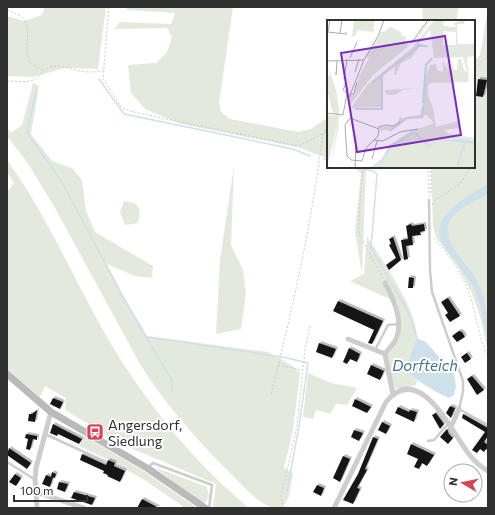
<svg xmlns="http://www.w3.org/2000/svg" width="495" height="515" font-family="Commissioner,sans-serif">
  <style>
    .green { fill: #e4e9dd }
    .water { fill: #cee0e9 }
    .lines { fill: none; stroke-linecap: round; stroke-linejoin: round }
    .stream { stroke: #cee0e9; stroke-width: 1.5 }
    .building { fill: #171717; filter: url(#shadow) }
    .path { stroke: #cacaca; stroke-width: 1; stroke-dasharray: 2 2; stroke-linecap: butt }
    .service { stroke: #cdcdcd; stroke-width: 2.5 }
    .minor { stroke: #cdcdcd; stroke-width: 5 }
    .secondary { stroke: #bababa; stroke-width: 7 }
    .labels { text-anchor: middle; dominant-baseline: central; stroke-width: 4; stroke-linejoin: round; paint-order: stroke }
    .poi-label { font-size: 14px; fill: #303030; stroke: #fff; text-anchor: start }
    .water-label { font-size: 15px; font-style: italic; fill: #46748b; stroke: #fff }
    .inset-river { fill: none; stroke: #cee0e9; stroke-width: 2 }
    .inset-road { fill: none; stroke: #acacac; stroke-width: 1 }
    .view { fill: #7b2cbf; fill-opacity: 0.15; stroke: #7b2cbf; stroke-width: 2 }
    .inset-edge { fill: none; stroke: #303030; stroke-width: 2 }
  </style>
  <defs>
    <filter id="shadow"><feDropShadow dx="2" dy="-2" stdDeviation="0" flood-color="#0004"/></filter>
  </defs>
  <rect width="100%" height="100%" fill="#fff"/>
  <path class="green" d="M45,7H106L98,69L65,68L33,77L7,76V16L24,21L42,15Z
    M126,7H233L219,103L221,112L230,119L298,132L311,129L328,117V159L301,148L181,124L145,109L131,93L128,65L156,63L167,52L172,37L167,28L114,29L120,22L171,24L175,13L127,10Z
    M422,7H459L456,21H423Z
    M488,7V352L481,320L473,296L459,269L436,237L433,227L431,167H474V61L480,55Z
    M33,83L39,86L31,134L52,161L72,168L82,180L86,211L95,232L153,266L152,278L135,276L107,264L123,295L147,336L268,352C279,359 292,363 300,373L293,430L284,468L293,473L289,497L282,508C278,508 273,509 270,507C256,501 243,486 232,475C198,441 166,406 140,364L55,208L29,165L7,136V128L11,133L22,125Z
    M7,160C47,215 74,280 108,339C145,401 192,461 249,508L213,507L216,484L126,446L65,410L66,398L45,386L40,397L7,369V192L14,183L7,172Z
    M234,166L231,245L243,270L246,293L241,329L216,334L220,260Z
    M353,167H366L362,274L355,232L361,173Z
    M124,201L135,203L140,210L138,223L125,225L120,212Z
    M367,236C383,262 416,307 417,337C417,344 408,361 407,372L418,381L414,386L392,389L387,356L399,339L398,303L350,281L364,274Z
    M308,373L331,383L357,388L347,405L336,404L330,414L316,410L313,419L303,417Z
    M84,436L142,470L197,508H185L146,481L115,463L79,446Z
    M154,467L207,487L209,496L206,502L202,503Z"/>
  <path class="water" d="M488,184V194C457,211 432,219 459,256C465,264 473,272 477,281C487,300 488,320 488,341C483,325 482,308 476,293C472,283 464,274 458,265C454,260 442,244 441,240C431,214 471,194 488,184Z
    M417,338L426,342L454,374L456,386L454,395L449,398C433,391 421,383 407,372L410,357Z"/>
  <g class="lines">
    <path class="stream" d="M99,79L124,114L293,149L310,156
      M36,92L27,133L62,182L123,297L172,381L173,391
      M324,159L328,161
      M355,167L373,171L377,174L371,248L408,312L417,338
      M148,337L283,357L308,363L299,426L287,491"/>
  </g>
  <path class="building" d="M478,79L487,80L483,97L476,96Z
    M411,224L412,226L424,224L425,231L420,232L421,235L412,236L413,245L406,246L408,259L404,260L401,240L408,239L406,226Z
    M393,237L401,260L389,270L386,265L396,258L389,245L391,244L389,239Z
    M409,277L414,278L413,288H408Z
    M448,298L460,316L450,322L445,315L448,313L441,302Z
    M338,301L383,321L372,344L368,343L374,330L333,311Z
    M459,331L462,332L465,337L457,342L452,336Z
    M319,343L336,349L332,358L316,352Z
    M349,348L360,354L357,362L350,359L347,364L343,362Z
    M467,353L471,359L465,363L461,357Z
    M371,365L384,371L380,380L367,374Z
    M472,376L484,390L477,395L467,379Z
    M53,398L63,402L60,409L50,404Z
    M355,399L371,407L367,413L352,406Z
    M450,406L455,408L451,418L446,413Z
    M398,407L409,412L410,410L417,412L414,422L395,413Z
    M37,410L35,422L28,421L29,414H32Z
    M436,413L444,424L440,429L432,415Z
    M463,414L488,428V436L484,442L488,445V450L486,449L484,452L480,449L477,453L472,450L485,432L462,418Z
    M382,422L390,426L386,434L378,430Z
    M53,424L82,439L79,444L58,434L57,436L50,433Z
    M447,429L449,434L453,438L448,444L440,437Z
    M354,430L363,433L359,441L351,437Z
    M26,434L37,436V440L33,439L30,450L26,449L28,439L25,438Z
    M373,437L378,439L365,469L367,470L357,488L360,489L353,504L343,500L358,474Z
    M411,444L434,455L427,466L422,463L419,469L414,467L418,459L407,454Z
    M9,448L31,463L27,469L7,455Z
    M82,454L106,465L108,460L115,463L114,466L125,471L120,482L107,476L108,475L103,473L104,471L80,460Z
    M343,456L350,459L340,482L333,478Z
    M52,472L56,474L55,478L51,477H53L50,487L42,484L46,475L51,477Z
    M15,474L21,478L16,486L9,482Z
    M59,482L68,484L65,492L57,489Z
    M317,485L324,488L321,496L313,492Z
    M74,492L95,498L92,505L71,498Z
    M142,499L159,508H137Z"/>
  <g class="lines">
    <path class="path" d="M109,7L103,79L122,108L130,111L166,119L298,146L328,131
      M7,10C11,12 15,13 19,15C40,29 11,61 44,70
      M474,68L488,56
      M7,81C17,81 30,84 38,77C42,74 44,69 50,67C65,63 83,77 103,70
      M474,130V141
      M363,167L359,214V234L383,278
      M428,167L429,196
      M431,167V196
      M433,205L435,200L460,184L471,167
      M434,238C449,254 465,278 471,299C477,318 479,339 488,356
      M278,365L302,370
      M271,394C293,308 312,221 323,133L328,126
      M285,508L281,498L297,425L305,350L310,325"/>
    <path class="service" d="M429,200L430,271L432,292L463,381V392L459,409L488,425
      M375,350L388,325L398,324
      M45,434L106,462
      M428,441L434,440L448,424
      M7,462L34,479
      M147,468L153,463L212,485L209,508"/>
    <path class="minor" d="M385,283C393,298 404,321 396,339C394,344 388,349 385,354L393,395
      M348,339L385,354
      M451,427L459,409
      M36,492L84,508
      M37,508L35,479L36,468L51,412
      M334,508L386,402C420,360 452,433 469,454C474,461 481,467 488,471"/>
    <path class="secondary" d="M7,374L51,412L147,468L205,508"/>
  </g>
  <defs>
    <g id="bus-square" transform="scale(0.9)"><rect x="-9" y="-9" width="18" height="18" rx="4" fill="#d54557" stroke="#fff"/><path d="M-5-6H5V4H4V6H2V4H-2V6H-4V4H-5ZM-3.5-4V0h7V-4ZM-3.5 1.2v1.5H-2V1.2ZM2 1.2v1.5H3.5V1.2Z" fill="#fff"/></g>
  </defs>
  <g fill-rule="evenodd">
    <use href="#bus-square" x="95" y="432"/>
  </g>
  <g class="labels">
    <g class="poi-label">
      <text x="108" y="424">Angersdorf,<tspan x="108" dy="16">Siedlung</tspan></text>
    </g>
    <g class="water-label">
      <text x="425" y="365">Dorfteich</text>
    </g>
  </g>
  <g transform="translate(327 20)">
    <rect width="148" height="148" fill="#fff"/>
    <path d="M27,0H48L46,12L31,10L27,17L25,16ZM102,0H103L99,7L89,20L46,55L22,86L23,75H28L32,56L42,38L39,37L55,11L57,12L63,7L74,12V15L79,17L78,23L82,25L91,16ZM107,0H117L116,6L125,7H129L127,3L138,0L137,4H131L130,7L131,24H148V36L140,37L142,62L104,63L101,65V76L106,88L109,107L131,101L133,108L117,110L122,114L148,118V148H43L55,139L62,125L86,110L106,104L105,100L99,95L81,97L63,111L56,110L55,112L52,107L70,106L73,95L74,98L95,94L99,56L103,45L109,44L110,50L116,52V40L121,52L120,42L125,50L126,40L127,50H130V40L132,51L131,39H134L137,50L140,52L136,37L107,38L103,10L92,23L102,27H92L84,38L74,43L69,55H67L68,46L55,56L54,87L24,88L41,64L86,27ZM116,11L129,12V25H116ZM0,48L4,55L9,70L12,88V95L11,110L3,148L11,101L0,148V98L1,95L12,96L6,93L4,86L0,69V58L3,55ZM92,68L76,70L67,75H59L58,70Z" fill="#e4e9dd" fill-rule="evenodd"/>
    <path d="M85,112L90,113L103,125L115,118L120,120L134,119L148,122V124L112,120L102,127L86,113L77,121L64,127L56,140L43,148L55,139L62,126Z" fill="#cee0e9"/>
    <path class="inset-river" d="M45,63L92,26H100M96,83L99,45L105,38M28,89H55V56M63,111L80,98L95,97L96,86M130,148L138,122"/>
    <path class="inset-road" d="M0,12L19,14V12M1,12L3,0M13,13L15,0M85,22L101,0M23,38L30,22M0,41L37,40M28,52L32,39M9,53V55L10,41M17,59L20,39M23,74H27L30,62M0,93L16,95L20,73L16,70L19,63M23,98L52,109L51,116L39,128L35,141L24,140L20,136L18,105ZM51,107L59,105L66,106L73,102M47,120L56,121L73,112L91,109M45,139L50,121M28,148L29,121L21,80L37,40L51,16L57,0"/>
    <path class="view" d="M118,16L134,115L30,132L14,33Z"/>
    <rect width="148" height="148" class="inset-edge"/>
  </g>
  <rect width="495" height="515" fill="none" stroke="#303030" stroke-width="16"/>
  <g transform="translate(463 483) rotate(279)"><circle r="19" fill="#ffffff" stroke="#acacac"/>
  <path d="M0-3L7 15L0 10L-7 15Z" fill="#d54557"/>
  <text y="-6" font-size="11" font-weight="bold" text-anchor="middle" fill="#303030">N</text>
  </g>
  <path d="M14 495v6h73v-6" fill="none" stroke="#303030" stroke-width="2"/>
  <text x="20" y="495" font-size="12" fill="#303030" stroke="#ffffff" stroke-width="3" paint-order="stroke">100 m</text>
</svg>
